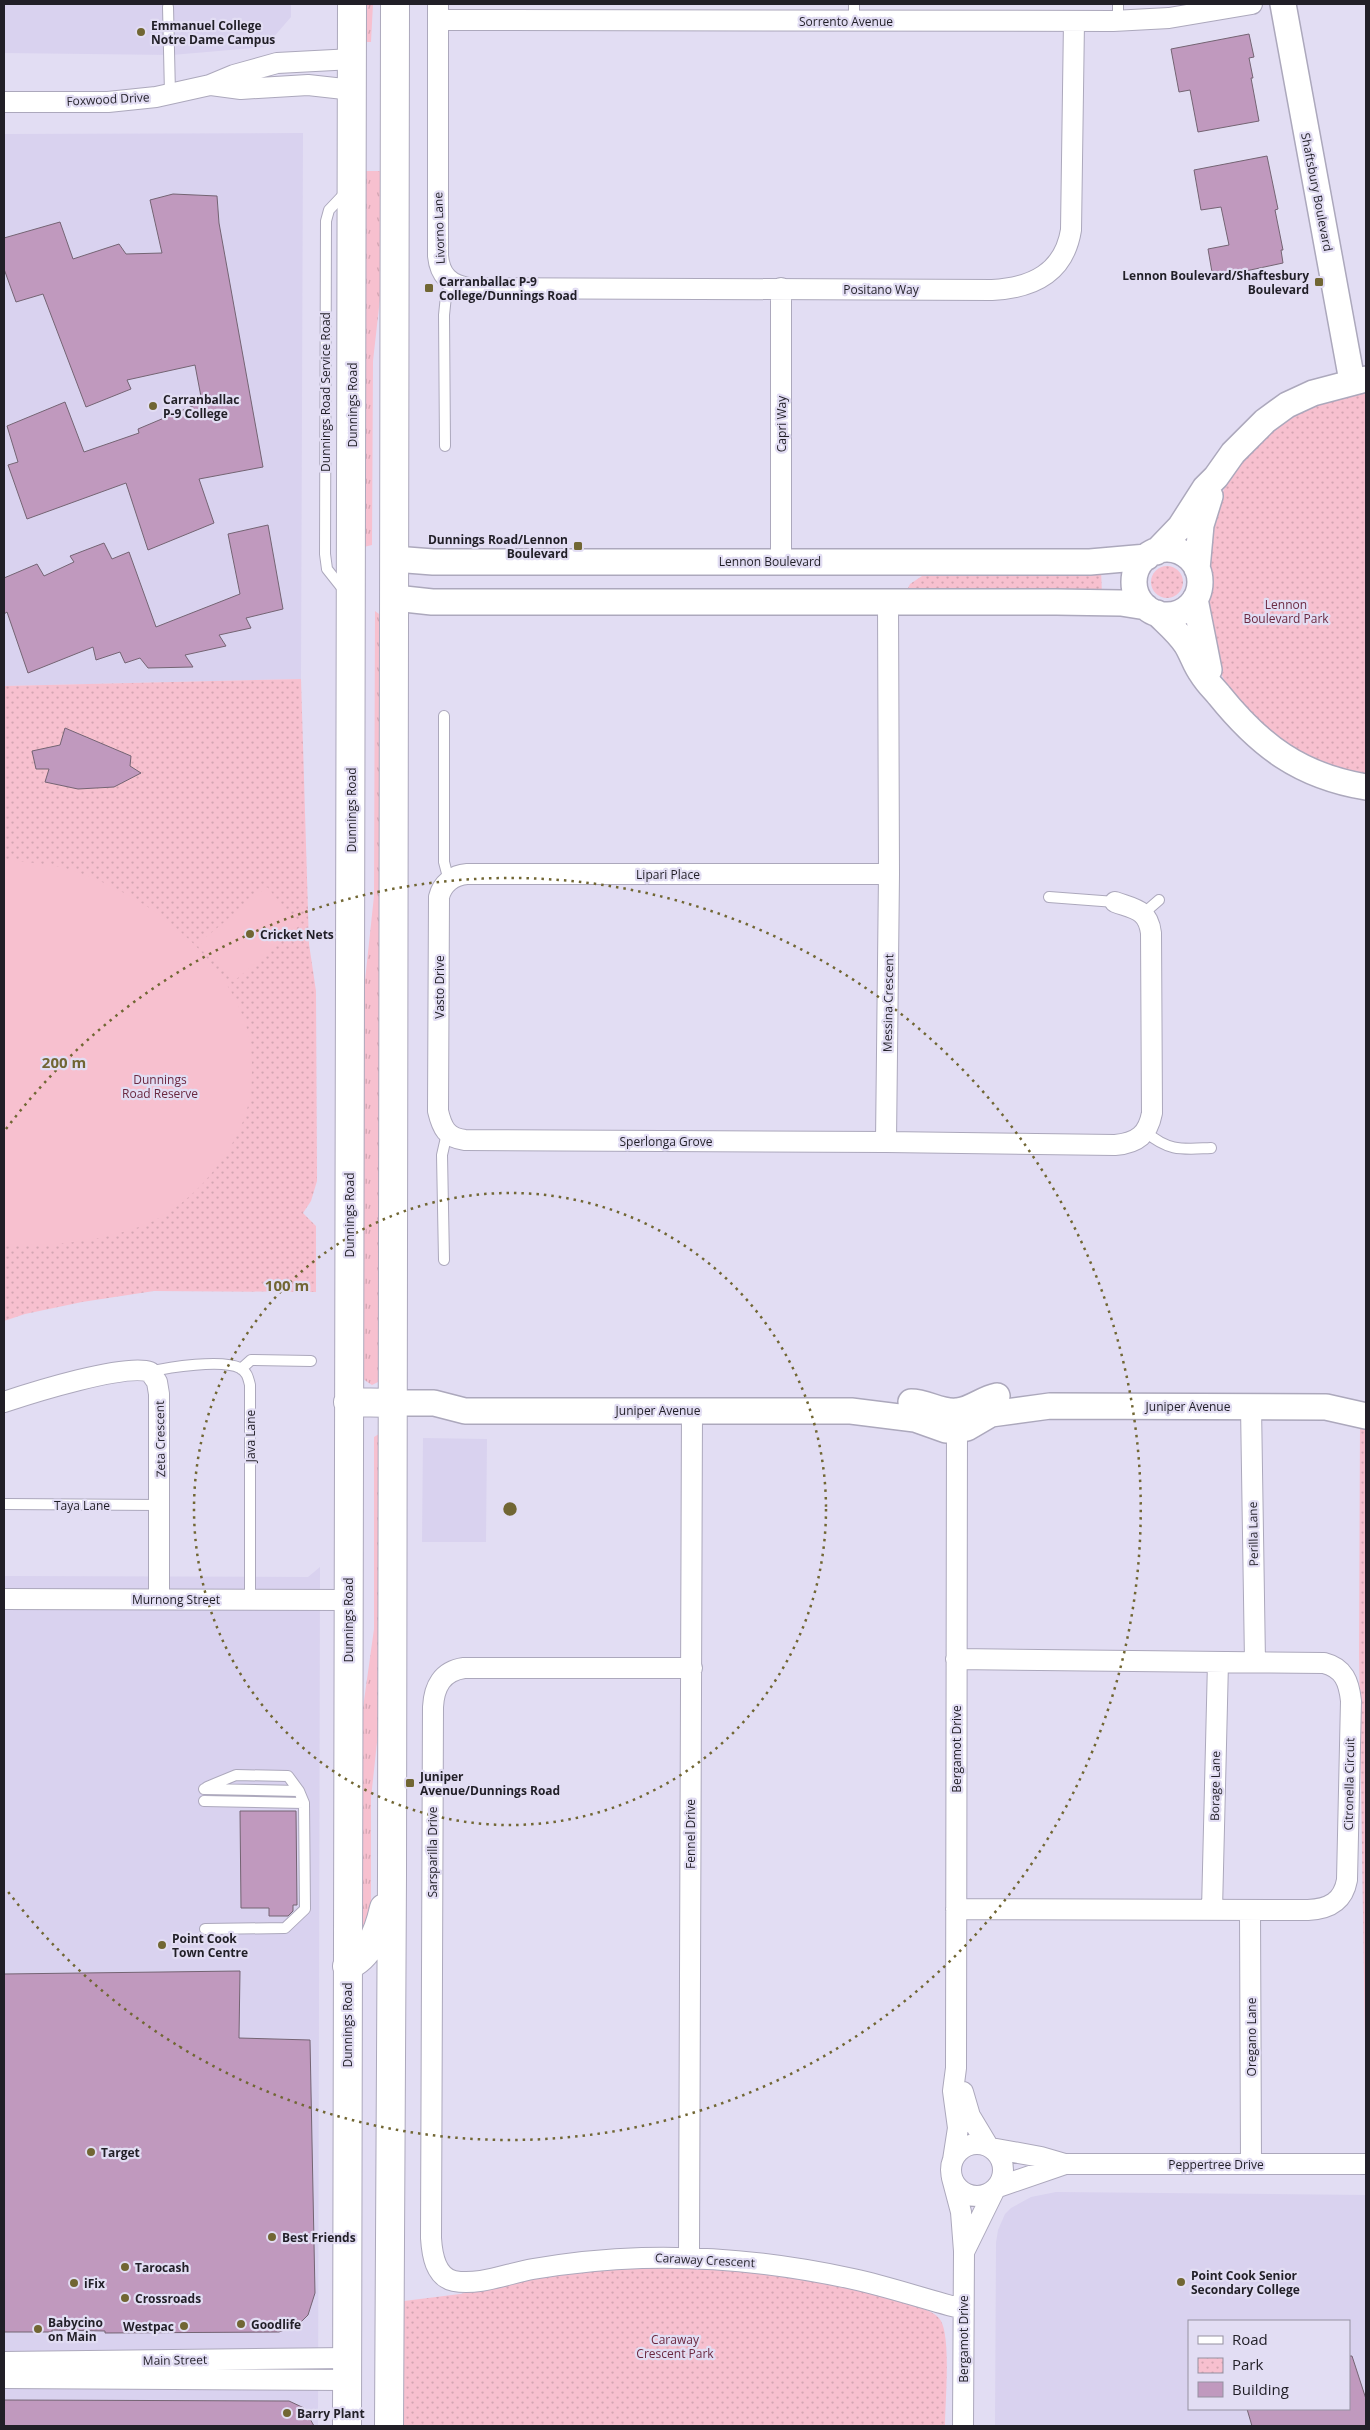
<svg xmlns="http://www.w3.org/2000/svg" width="1370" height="2430" font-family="'Open Sans',sans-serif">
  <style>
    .built { fill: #d9d2ef; fill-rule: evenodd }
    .grass { fill: url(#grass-tufts) }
    .park { fill: url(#park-dots) }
    .pitch { fill: #f7c0cf }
    .building { fill: #c099be; stroke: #746473 }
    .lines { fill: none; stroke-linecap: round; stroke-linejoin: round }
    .service-casing { stroke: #aca8bc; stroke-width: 12 }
    .minor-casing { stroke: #aca8bc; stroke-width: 22 }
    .tertiary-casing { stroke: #aca8bc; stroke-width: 28 }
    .secondary-casing { stroke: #aca8bc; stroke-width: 30 }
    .service { stroke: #fff; stroke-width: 10 }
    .minor { stroke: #fff; stroke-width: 20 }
    .tertiary { stroke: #fff; stroke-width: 25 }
    .secondary { stroke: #fff; stroke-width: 28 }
    .ring { fill: none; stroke: #716633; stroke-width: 2.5; stroke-dasharray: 2.5 5 }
    .poi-dot { fill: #716633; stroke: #e2ddf3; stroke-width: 2 }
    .labels { text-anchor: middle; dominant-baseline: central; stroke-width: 4.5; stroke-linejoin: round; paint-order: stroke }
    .street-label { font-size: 12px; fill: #211f27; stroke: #e2ddf3 }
    .poi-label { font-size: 12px; font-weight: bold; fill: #211f27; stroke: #e2ddf3; text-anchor: start }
    .park-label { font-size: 12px; fill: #6b2941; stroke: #e2ddf3 }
    .centre { fill: #716633; stroke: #e2ddf3; stroke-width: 2.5 }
    .ring-label { font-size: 15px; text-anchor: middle; font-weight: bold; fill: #716633; stroke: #e2ddf3; stroke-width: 4.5; stroke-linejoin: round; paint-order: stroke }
  </style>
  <defs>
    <pattern id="grass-tufts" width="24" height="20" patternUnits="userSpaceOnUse" patternTransform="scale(1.25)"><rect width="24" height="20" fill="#f7c0cf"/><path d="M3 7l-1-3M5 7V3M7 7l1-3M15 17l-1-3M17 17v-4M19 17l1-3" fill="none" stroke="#d3a5b2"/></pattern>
    <pattern id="park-dots" width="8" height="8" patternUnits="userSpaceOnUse" patternTransform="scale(1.25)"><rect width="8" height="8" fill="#f7c0cf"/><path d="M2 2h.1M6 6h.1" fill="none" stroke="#d3a5b2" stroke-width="1.8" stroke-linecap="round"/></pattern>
  </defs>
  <rect width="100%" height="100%" fill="#e2ddf3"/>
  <path class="built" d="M4,4H291V17L265,47L172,55L4,53Z
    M303,133L301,679L4,686V134Z
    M423,1438L487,1439L486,1542H422Z
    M320,1567L318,2426H4V1576L308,1577Z
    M1056,2192L1366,2195V2426H995L996,2243L998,2230L1005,2214L1011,2208L1031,2197ZM1189,2321H1349V2409H1189Z"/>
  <path class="grass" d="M365,4H373L371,42H367L365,40Z
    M365,171H385L384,263L373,361L372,545L364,547Z
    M375,611L383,617L381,1376L378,1382L372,1385L363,1379L362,1372L363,999L374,896Z
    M379,1434L381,1435L383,1687L371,1798V1910L362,1932L363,1708L374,1629V1437Z"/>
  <path class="park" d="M1366,392V774C1313,768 1236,721 1219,667C1215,654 1206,613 1206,600C1206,593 1209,587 1209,581C1208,573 1205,566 1205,558C1205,543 1221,492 1229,479C1249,447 1283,417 1318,404C1334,399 1351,396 1366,392Z
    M1151 582a16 16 0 1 1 32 0a16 16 0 1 1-32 0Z
    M1101,570L1102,594L907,590L910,584L925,574Z
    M301,679L309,944L316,991L317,1181L311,1201L303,1213L316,1226V1292L154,1291L82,1302L25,1314L4,1321V686Z
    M1360,1424H1366V2108L1359,1654Z
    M632,2267C724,2267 817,2274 904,2303C916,2307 935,2310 941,2321C951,2339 945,2403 945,2426H404V2301L460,2294L546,2275Z"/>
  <path class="pitch" d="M4,860C23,862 42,863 60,867C137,887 232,955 249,1037C254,1062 253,1095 244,1119C227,1163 187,1209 142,1226C98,1242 50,1247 4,1244Z
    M267,887L299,926L233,982L200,942Z"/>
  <path class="building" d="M1249,34L1254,57L1249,58L1253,78H1251L1259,121L1198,132L1190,90L1179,92L1171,49Z
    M1267,156L1278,209L1275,210L1283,250H1281L1283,263L1213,278L1208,249L1229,245L1221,207L1201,210L1194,170Z
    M173,194L217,196L219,223L263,467L199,479L214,523L148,550L126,483L27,519L8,465L18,462L7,426L65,402L84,452L139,433L138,429L202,402L195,365L127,380L131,389L86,407L43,294L16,302L4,269V238L60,222L73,259L119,244L126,254L162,253L150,200Z
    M268,525L283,609L246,618L251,628L219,635L226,646L185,655L193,667L148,668L140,658L125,663L120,652L96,660L93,647L28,673L7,612L4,614V578L37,564L44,576L74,562L70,556L104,543L112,559L129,552L156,627L240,594L228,534Z
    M65,728L131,756L130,766L141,773L114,787L78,789L45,782L49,769H36L32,751L60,745Z
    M240,1811H296L297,1905H293V1911L288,1916H269V1908H241Z
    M240,1971L239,2038L310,2040L315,2293L308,2315L299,2324L279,2332L105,2333V2331L52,2330V2332H4V1974Z
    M1349,2356H1352L1366,2399V2426H1252L1247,2409H1349Z
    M4,2400L289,2401L304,2408L314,2426H4Z"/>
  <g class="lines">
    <g class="service-casing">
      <path id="service" d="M168,7L170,94
        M854,21V4
        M1118,21V4
        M445,446L444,315L446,296L452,282
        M346,593L327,569L325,554L326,221L329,210L346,192
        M444,716V862L449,881
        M1049,897L1115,902
        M1144,913L1159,900
        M1146,1132C1169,1152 1183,1149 1211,1148
        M444,1260L442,1155L447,1133
        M241,1369L251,1360L311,1361
        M150,1372C169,1367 222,1359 240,1368C247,1372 248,1377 250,1385V1600
        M4,1504L160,1505
        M207,1787L236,1775L288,1776L299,1791
        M204,1789L299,1791L304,1803
        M204,1801L304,1803L305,1909L285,1928L205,1929"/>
    </g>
    <g class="minor-casing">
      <path id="minor" d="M438,4V256C440,276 450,285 469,288L992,290C1032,288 1064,273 1071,230L1074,21
        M438,20L1113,21L1169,18L1252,4
        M211,85L241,89L308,85L353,90
        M4,102H108L156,97L210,85L234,75L277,63L353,59
        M781,288V560
        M888,602L889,874L886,1142L1115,1145C1138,1143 1148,1134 1152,1113L1151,933C1148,909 1134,909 1115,902
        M886,1142L465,1140C447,1138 442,1128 438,1111L439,897C442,884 453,875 467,874H889
        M4,1402C31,1393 126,1363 150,1372L157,1382L159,1394V1599
        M1251,1406L1255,1662
        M4,1599L348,1600
        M692,1668H464C442,1671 434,1687 433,1707L431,2238C432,2254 435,2277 454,2281C479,2286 509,2273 533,2269C569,2263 606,2259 642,2258C714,2256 784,2264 853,2279C890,2287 927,2300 963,2309
        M956,1909L1308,1910C1329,1909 1343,1902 1347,1880L1351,1701C1349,1682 1344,1668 1324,1663L956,1659
        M1212,1910L1218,1662
        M1250,1910L1251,2164
        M963,2092L970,2116L988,2146
        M951 2170a26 26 0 1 1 52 0a26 26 0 1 1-52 0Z
        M991,2148L1041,2157L1065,2164H1366
        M953,2160L958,2128L953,2091L956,2068L957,1416
        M952,2178L961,2212L964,2251L963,2426
        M998,2187L1065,2164
        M965,2250L994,2191
        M689,2257L692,1410
        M4,2362L347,2358
        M4,2378L347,2380"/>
    </g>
    <g class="tertiary-casing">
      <path id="tertiary" d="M1283,4L1352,381
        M1134 582a33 33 0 1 1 66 0a33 33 0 1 1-66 0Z
        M1156,552L1180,527L1205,488L1216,477L1233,453L1265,421L1287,405L1313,393L1366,379
        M394,559L433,562H1090L1147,557
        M1197,569L1201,525L1210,496
        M395,598L432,602H1056L1121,603L1146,607
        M1195,599L1209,670
        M1157,613C1167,623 1178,632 1186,644C1192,653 1195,665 1202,674C1207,682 1213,688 1219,695C1260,746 1300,776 1366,787
        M911,1402C927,1402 941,1413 957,1411C971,1410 982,1399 997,1396
        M393,1403H434L465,1411H851L915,1419L946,1430L967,1428L991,1414L1050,1406L1326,1407L1366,1416"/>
    </g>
    <g class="secondary-casing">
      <path id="secondary" d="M348,1402L393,1403
        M347,1966C370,1957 379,1930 384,1908
        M347,2426L352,4
        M389,2426L392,1875L395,4"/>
    </g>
    <use href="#service" class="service"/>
    <use href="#minor" class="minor"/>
    <use href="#tertiary" class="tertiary"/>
    <use href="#secondary" class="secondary"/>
  </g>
  <g class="ring">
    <circle cx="510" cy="1509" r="316"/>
    <path d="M6 1129A631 631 0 1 1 6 1889"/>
  </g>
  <g class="poi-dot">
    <circle cx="141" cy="32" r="5"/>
    <rect x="1314" y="277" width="10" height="10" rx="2.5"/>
    <rect x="424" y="283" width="10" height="10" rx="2.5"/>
    <circle cx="153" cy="406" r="5"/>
    <rect x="573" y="541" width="10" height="10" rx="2.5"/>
    <circle cx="250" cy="934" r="5"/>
    <rect x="405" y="1778" width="10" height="10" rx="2.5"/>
    <circle cx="162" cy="1945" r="5"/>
    <circle cx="91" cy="2152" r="5"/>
    <circle cx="272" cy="2237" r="5"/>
    <circle cx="125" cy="2267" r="5"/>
    <circle cx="1181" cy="2282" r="5"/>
    <circle cx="74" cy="2283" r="5"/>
    <circle cx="125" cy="2298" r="5"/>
    <circle cx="241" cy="2324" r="5"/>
    <circle cx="184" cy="2326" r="5"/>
    <circle cx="38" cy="2329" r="5"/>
    <circle cx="287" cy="2413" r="5"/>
  </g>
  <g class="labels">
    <g class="street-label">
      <text x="846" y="21">Sorrento Avenue</text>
      <text transform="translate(108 99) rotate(-3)">Foxwood Drive</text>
      <text transform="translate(1317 192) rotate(79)">Shaftsbury Boulevard</text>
      <text transform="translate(439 228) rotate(-92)">Livorno Lane</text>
      <text x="881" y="289">Positano Way</text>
      <text transform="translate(325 392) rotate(-90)">Dunnings Road Service Road</text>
      <text transform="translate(352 405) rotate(-90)">Dunnings Road</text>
      <text transform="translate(781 424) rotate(-90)">Capri Way</text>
      <text x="770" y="561">Lennon Boulevard</text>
      <text transform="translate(351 810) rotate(-90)">Dunnings Road</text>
      <text x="668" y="874">Lipari Place</text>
      <text transform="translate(439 987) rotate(-90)">Vasto Drive</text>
      <text transform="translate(888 1003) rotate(-89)">Messina Crescent</text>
      <text x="666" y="1141">Sperlonga Grove</text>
      <text transform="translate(349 1215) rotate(-90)">Dunnings Road</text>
      <text x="1188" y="1406">Juniper Avenue</text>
      <text x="658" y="1410">Juniper Avenue</text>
      <text transform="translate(250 1436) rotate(-90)">Java Lane</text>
      <text transform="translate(160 1439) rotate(-91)">Zeta Crescent</text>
      <text x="82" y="1505">Taya Lane</text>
      <text transform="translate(1253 1534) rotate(-91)">Perilla Lane</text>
      <text x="176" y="1599">Murnong Street</text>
      <text transform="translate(348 1620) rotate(-90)">Dunnings Road</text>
      <text transform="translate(956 1749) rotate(-90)">Bergamot Drive</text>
      <text transform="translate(1349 1784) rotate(-89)">Citronella Circuit</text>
      <text transform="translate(1215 1786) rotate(-89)">Borage Lane</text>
      <text transform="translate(690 1834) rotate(-90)">Fennel Drive</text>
      <text transform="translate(432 1852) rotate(-90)">Sarsparilla Drive</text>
      <text transform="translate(347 2025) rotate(-90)">Dunnings Road</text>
      <text transform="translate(1251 2037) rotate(-90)">Oregano Lane</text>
      <text x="1216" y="2164">Peppertree Drive</text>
      <text transform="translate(705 2260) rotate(3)">Caraway Crescent</text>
      <text transform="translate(963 2339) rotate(-90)">Bergamot Drive</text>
      <text transform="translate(175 2360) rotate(-1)">Main Street</text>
    </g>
    <g class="poi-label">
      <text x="151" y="25">Emmanuel College<tspan x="151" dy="14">Notre Dame Campus</tspan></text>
      <text x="1309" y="275" text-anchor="end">Lennon Boulevard/Shaftesbury<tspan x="1309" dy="14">Boulevard</tspan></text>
      <text x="439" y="281">Carranballac P-9<tspan x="439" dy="14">College/Dunnings Road</tspan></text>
      <text x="163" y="399">Carranballac<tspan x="163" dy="14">P-9 College</tspan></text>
      <text x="568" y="539" text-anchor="end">Dunnings Road/Lennon<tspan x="568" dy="14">Boulevard</tspan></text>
      <text x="260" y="934">Cricket Nets</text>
      <text x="420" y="1776">Juniper<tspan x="420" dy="14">Avenue/Dunnings Road</tspan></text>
      <text x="172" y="1938">Point Cook<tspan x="172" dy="14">Town Centre</tspan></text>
      <text x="101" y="2152">Target</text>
      <text x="282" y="2237">Best Friends</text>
      <text x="135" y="2267">Tarocash</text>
      <text x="1191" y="2275">Point Cook Senior<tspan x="1191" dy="14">Secondary College</tspan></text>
      <text x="84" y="2283">iFix</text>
      <text x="135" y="2298">Crossroads</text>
      <text x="48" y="2322">Babycino<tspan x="48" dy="14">on Main</tspan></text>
      <text x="251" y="2324">Goodlife</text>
      <text x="174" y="2326" text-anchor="end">Westpac</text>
      <text x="297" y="2413">Barry Plant</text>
    </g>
    <g class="park-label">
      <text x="1286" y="604">Lennon<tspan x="1286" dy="14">Boulevard Park</tspan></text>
      <text x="160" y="1079">Dunnings<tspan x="160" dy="14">Road Reserve</tspan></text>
      <text x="675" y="2339">Caraway<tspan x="675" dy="14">Crescent Park</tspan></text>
    </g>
  </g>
  <circle cx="510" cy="1509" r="8" class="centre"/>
  <g class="ring-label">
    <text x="64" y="1068">200 m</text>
    <text x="287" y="1291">100 m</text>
  </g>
  <rect width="1370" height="2430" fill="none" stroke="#211f27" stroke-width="10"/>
  <rect x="1188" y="2320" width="162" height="90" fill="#e2ddf3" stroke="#9591a1"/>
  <rect x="1198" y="2336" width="25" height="8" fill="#ffffff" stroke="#9591a1"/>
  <text x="1232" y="2345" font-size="15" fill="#211f27">Road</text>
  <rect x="1198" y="2358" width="25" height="15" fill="url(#park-dots)" stroke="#9591a1"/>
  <text x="1232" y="2370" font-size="15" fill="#211f27">Park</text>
  <rect x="1198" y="2382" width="25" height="15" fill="#c099be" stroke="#9591a1"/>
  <text x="1232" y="2395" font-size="15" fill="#211f27">Building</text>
</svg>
